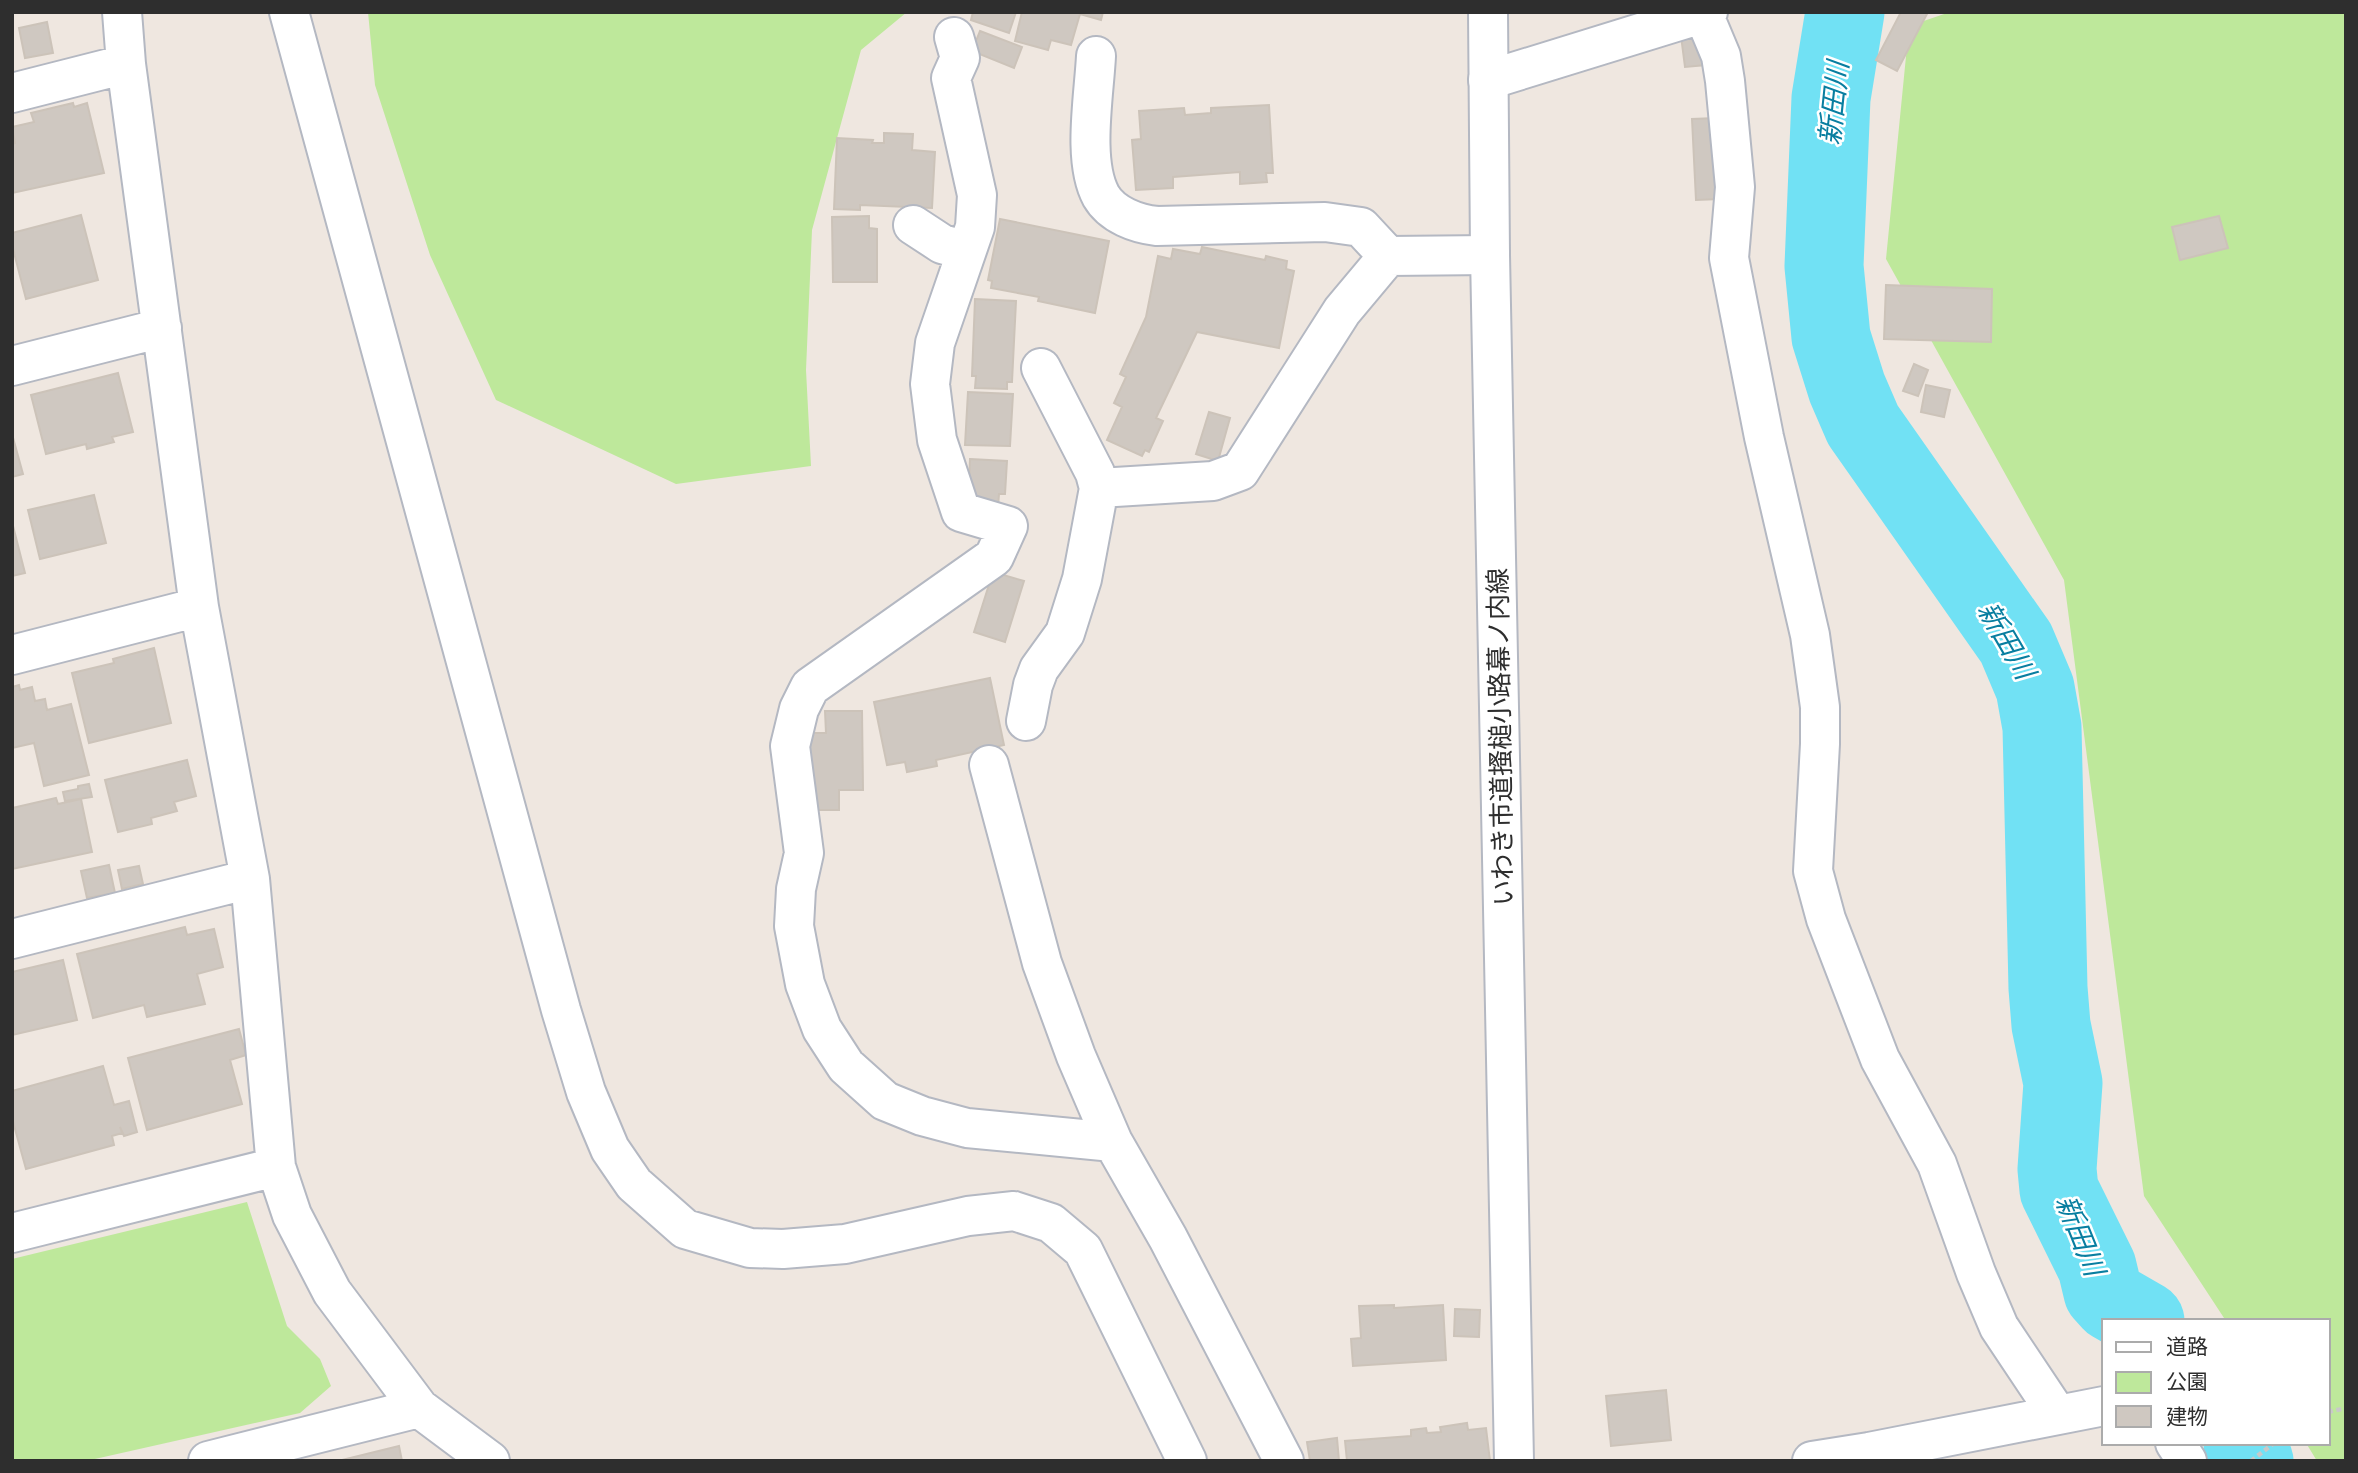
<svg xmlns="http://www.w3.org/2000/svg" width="2358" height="1473" font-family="'Titillium Web','Noto Sans JP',sans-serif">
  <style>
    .green { fill: #bee89b }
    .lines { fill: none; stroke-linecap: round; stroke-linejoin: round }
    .river { stroke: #71e1f4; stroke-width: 79 }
    .building { fill: #cfc8c1; stroke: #ccc3b9; stroke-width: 2 }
    .street-casing { stroke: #b4b8c2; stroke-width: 42 }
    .secondary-casing { stroke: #b4b8c2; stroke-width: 42 }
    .path { stroke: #c9c9c9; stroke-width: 4.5; stroke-dasharray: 5 3.5; stroke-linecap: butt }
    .street { stroke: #fff; stroke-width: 38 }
    .secondary { stroke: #fff; stroke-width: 38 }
    .labels { text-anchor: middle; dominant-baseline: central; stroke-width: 5; stroke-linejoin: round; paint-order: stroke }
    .street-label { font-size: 26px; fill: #2e2e2e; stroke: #fff }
    .water-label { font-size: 28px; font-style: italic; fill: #087ea0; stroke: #fff }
  </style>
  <rect width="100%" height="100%" fill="#efe7e0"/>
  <path class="green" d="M368,12H907L861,50L812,230L806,370L811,466L676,484L496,400L430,255L375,85Z
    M1950,12H2346V1461H2317L2306,1443H2328V1321H2226L2144,1196L2064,580L1886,259L1909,26Z
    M247,1202L287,1326L320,1359L331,1386L300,1413L86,1461H12V1259Z"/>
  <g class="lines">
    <path class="river" d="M1845,12L1831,98L1824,266L1831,337L1847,388L1863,425L2016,643L2035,688L2042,727L2048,988L2051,1025L2063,1083L2057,1169L2059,1190L2097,1267L2103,1292L2112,1302L2145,1321
      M2243,1443L2254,1461"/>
  </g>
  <path class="building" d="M973,12H1016L1009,33L971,20Z
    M1022,12H1103L1101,20L1080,14L1071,45L1051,40L1048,50L1015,41Z
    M1901,12H1928L1897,71L1876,60Z
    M47,22L53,53L25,58L19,28Z
    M980,31L1022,47L1014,68L972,51Z
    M1703,34L1706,65L1685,67L1681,36Z
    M73,103L74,107L87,103L104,173L12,193V144L15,143L12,127L34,122L31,113Z
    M1269,105L1273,173H1266L1267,182L1240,184V172L1173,177V188L1136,190L1132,140L1141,139L1139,111L1184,108L1185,115L1211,113V108Z
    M1716,118L1720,199L1696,200L1692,119Z
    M884,133L913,134L912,150L935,152L932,208L860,205V210L834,209L837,138L873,140L872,143H884Z
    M81,215L98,280L26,299L12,245V233Z
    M869,216V228L877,229V282H833L832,217Z
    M2219,216L2228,248L2180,260L2172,227Z
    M1000,219L1109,241L1095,313L1038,301L1039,297L991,288L992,281L988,280Z
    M1202,247L1265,260L1266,256L1287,261L1286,269L1294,271L1279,348L1197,332L1156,418L1163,421L1149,452L1145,450L1142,456L1107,440L1122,407L1114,403L1126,377L1120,374L1146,317L1158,256L1171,259L1173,249L1200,254Z
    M1886,285L1992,289L1991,342L1884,339Z
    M975,299L1016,301L1012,382H1007V389L975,388L976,376H972Z
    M1914,364L1928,370L1918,396L1903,391Z
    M118,373L133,432L112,437L114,442L87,449L86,444L46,454L31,395Z
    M1926,385L1950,390L1944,417L1921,412Z
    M968,392L1013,394L1010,446L965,445Z
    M1209,412L1230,418L1218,461L1196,454Z
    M12,434L23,474L12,477Z
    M970,459L1007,461L1005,494H999L998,507L968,505Z
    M94,495L106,543L40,559L28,510Z
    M12,522L25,573L12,576Z
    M993,572L1024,581L1005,642L974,632Z
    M154,648L171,723L89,743L72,673L114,663L113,659Z
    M990,678L1004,745L936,760L937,766L907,772L905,762L887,765L874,702Z
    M19,685L20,690L32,687L35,701L45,699L47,710L71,704L89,775L44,786L34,743L12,748V687Z
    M825,711H862L863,790H839V810H809V733H826Z
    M187,760L196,796L174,802L177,811L151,818L152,824L118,832L105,780Z
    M89,784L92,797L65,801L63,792L78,789V786Z
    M56,798L58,804L81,799L92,852L12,869V808Z
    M109,865L115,893L87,898L81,871Z
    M139,866L143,884L122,889L118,870Z
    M185,927L187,935L214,929L223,967L197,974L205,1004L147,1017L144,1005L93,1018L77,954Z
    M63,960L77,1020L12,1035V972Z
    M239,1029L246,1055L230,1060L242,1104L147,1130L128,1058Z
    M103,1066L114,1105L129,1101L137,1132L124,1136L120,1127L122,1133L112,1136L114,1145L26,1169L12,1118V1091Z
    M1394,1305V1308L1443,1305L1446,1360L1353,1366L1351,1339L1361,1338L1359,1306Z
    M1455,1309L1480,1310L1479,1337L1454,1336Z
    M1666,1390L1671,1440L1611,1446L1606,1396Z
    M1467,1423L1468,1430L1486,1428L1490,1461H1347L1345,1441L1411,1436V1430L1426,1428L1427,1433L1441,1432L1440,1427Z
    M1337,1438L1339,1461H1310L1307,1442Z
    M399,1446L402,1461H338Z"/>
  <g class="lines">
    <g class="street-casing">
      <path id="street" d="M122,12L126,64L199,607L250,879L276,1167L292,1215L332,1292L419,1408L490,1461
        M289,12L561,1010L586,1092L610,1149L634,1184L685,1229L750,1248L783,1249L845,1244L968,1216L1014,1211L1051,1223L1083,1250L1187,1461
        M1703,13L1721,56L1725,81L1735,187L1729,258L1764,437L1810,635L1820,707V744L1813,871L1826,919L1880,1059L1937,1164L1976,1273L1999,1327L2057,1414
        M954,37L960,58L951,78L977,195L975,227L935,343L930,384L937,440L961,512L1008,526L994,557L810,687L799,709L790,746L804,853L796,889L794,926L805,984L822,1029L846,1066L885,1101L922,1116L967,1128L1113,1142
        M1096,56C1094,96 1082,161 1101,196C1112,215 1137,224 1157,226L1325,222L1361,227L1388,256L1490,255
        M1488,80L1708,12
        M12,93L126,64
        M913,225L942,244L966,251
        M12,366L162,328
        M1099,488L1213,481L1240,471L1342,311L1388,256
        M12,655L199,607
        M1026,721L1033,685L1039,669L1065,633L1082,579L1099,488L1095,473L1041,368
        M989,765L1042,963L1076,1056L1113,1142L1168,1238L1284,1461
        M12,939L250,879
        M12,1233L276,1167
        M2175,1443L2187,1461
        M208,1461L419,1408
        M1812,1461L1869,1452L2104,1406"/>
    </g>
    <g class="secondary-casing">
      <path id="secondary" d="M1488,12L1490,255L1514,1461"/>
    </g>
    <path class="path" d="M2328,1412L2346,1408
      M2251,1461L2274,1443"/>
    <use href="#street" class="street"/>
    <use href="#secondary" class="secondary"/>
  </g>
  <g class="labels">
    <g class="street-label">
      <text transform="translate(1500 737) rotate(-91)">いわき市道搔槌小路幕ノ内線</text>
    </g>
    <g class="water-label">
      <text transform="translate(1833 103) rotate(-84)">新田川</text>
      <text transform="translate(2007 640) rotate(60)">新田川</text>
      <text transform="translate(2081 1235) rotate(68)">新田川</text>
    </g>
  </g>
  <rect width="2358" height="1473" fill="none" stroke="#2e2e2e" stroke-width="28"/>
  <rect x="2102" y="1319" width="228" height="126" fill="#ffffff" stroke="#ababab" stroke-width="2"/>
  <rect x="2116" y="1342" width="35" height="10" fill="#ffffff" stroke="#ababab" stroke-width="2"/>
  <text x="2166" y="1354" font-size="21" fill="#2e2e2e">道路</text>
  <rect x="2116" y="1372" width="35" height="21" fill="#bee89b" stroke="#ababab" stroke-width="2"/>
  <text x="2166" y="1389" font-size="21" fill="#2e2e2e">公園</text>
  <rect x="2116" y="1406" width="35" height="21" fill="#cfc8c1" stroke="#ababab" stroke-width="2"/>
  <text x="2166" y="1424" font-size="21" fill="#2e2e2e">建物</text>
</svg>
